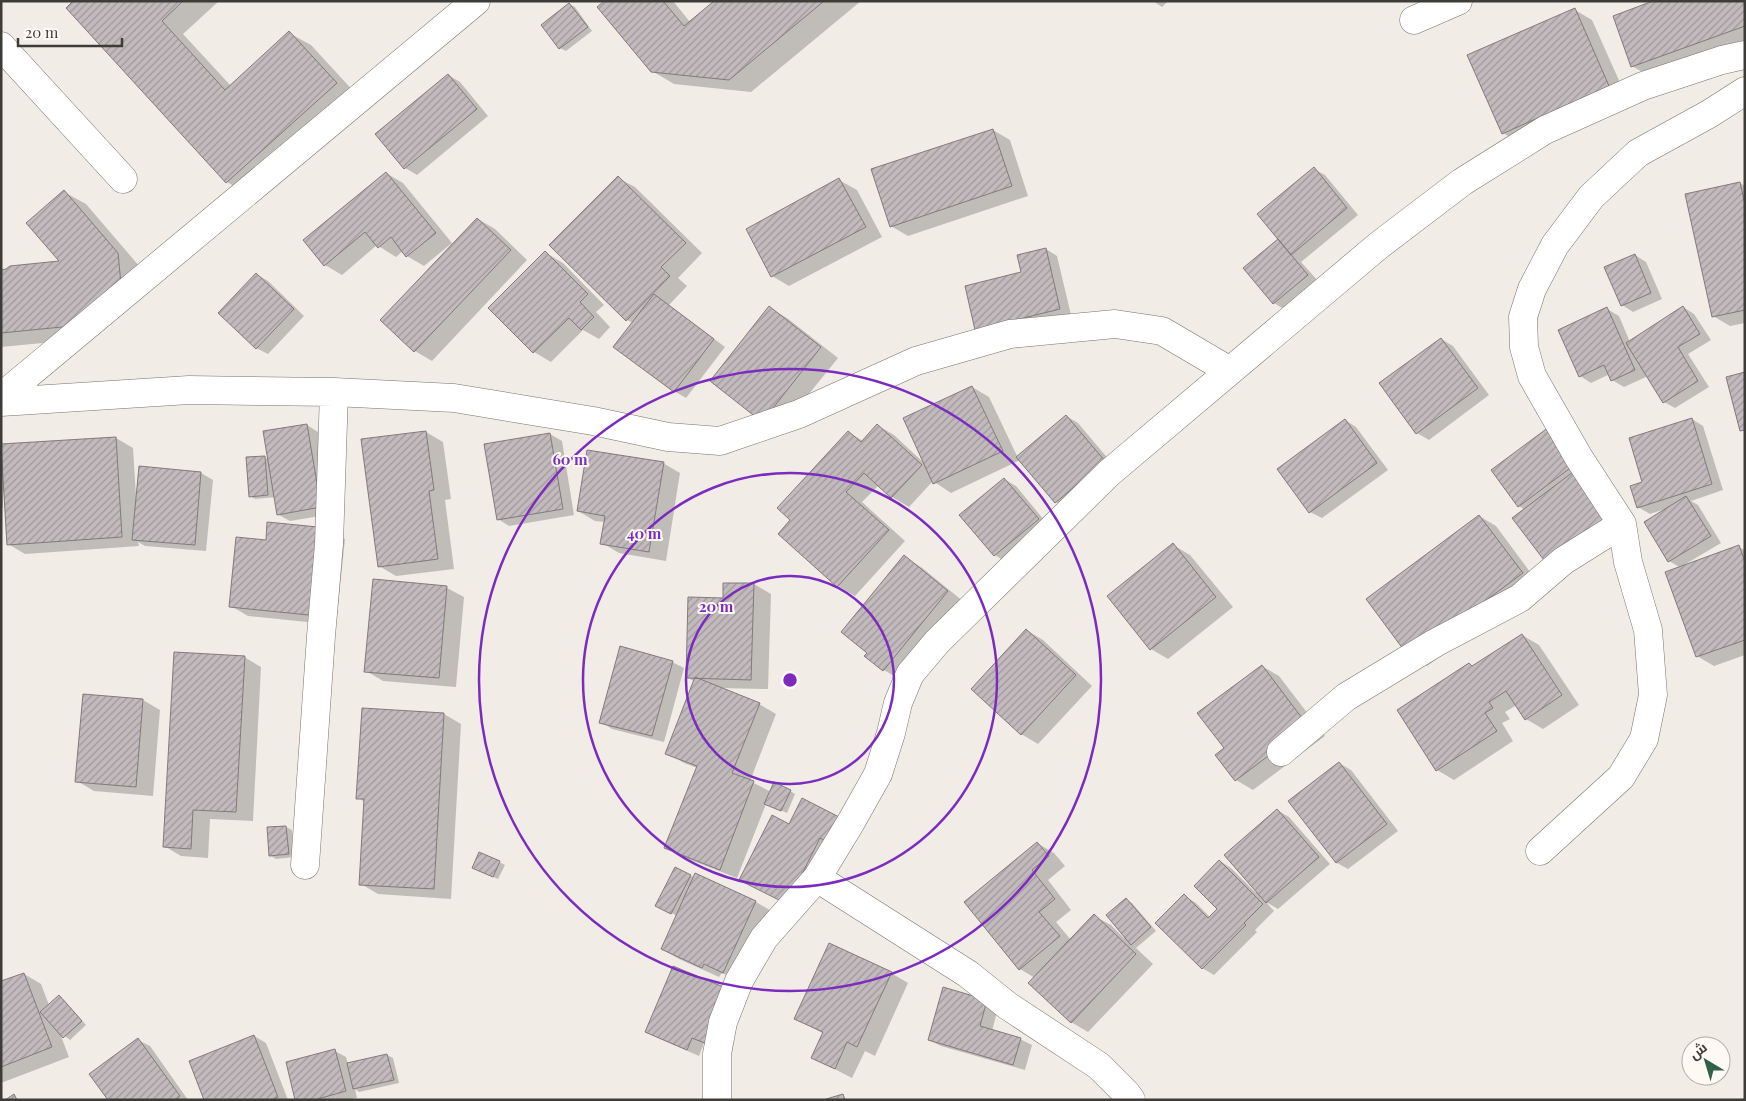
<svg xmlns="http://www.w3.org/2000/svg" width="1746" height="1101" font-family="'Playfair Display',Cairo,serif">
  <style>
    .shadow { fill: #0003 }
    .building { fill: url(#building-hatch); stroke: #827a7d }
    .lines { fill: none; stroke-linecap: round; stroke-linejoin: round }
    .minor-casing { stroke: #78736d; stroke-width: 29 }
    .minor { stroke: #fff; stroke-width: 28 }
    .ring { fill: none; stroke: #7b2cbf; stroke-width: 2.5 }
    .centre { fill: #7b2cbf; stroke: #fef9f2; stroke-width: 2.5 }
    .ring-label { font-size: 15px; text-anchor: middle; font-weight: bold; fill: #7b2cbf; stroke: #fef9f2; stroke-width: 4; stroke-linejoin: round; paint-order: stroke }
  </style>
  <defs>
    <pattern id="building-hatch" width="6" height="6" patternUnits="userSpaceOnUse" patternTransform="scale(1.25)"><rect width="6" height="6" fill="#c2babd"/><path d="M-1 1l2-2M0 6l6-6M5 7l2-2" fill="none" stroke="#9f989b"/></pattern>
  </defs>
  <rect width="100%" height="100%" fill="#f1ece5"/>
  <path class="shadow" d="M75,1H219L183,34L231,86L289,33L311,45L358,96L249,195L227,182Z
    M606,1H673L690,22L716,1H861L751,92L674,84L652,71Z
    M1153,1H1168L1162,7Z
    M1745,1V42L1649,76L1632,66Z
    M569,4L575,7L592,31L566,51L560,48Z
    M1575,10L1592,20L1626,96L1520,143L1503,133Z
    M448,75L460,82L488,116L417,175L405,168L377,134Z
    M993,130L1010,140L1028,196L908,236L891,226Z
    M1314,169L1325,175L1358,215L1301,262L1319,282L1285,310L1274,303L1280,239Z
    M386,173L403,183L452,243L424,266L407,256L403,251L396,257L377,245L342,275L325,265Z
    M618,178L635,187L702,253L678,278L687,286L669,305L725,347L686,398L674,391L633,323L627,320L551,245Z
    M839,180L857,190L882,237L789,286L772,276Z
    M1740,183L1745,186V323L1730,326L1713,316Z
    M64,192L86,204L140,267L143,297L94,338L1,347V271L61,262Z
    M478,219L495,229L527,260L432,361L415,351Z
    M1046,249L1057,256L1071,315L988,336L1022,273Z
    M546,253L563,263L604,305L596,312L610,327L599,339L583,330L551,362L534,352Z
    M1635,255L1646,262L1662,299L1633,312L1622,305Z
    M256,274L268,281L304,316L268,354L256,348Z
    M1683,307L1694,314L1711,340L1688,354L1709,387L1675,408L1664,402L1648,376L1624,387L1612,380L1610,374L1591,383L1580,376L1607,309L1619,316L1630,342Z
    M770,308L787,318L838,358L779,431L762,421Z
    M1441,339L1453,346L1489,395L1429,440L1417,433Z
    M972,387L989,397L1018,458L1066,416L1078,423L1116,468L1067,509L1056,502L1020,460L951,493L933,481L909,507L892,497L879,485L862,502L905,541L855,596L838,586L792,520L848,432L863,441L877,425L894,435L924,463Z
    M1692,419L1703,426L1723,490L1691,501L1698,505L1721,543L1684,565L1738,547L1745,550V655L1714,666L1697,656L1681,568L1669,561L1668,508L1650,514L1638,507L1644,483Z
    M1345,420L1356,427L1388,470L1322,518L1310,512Z
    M307,425L318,432L332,514L290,521L279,515L276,497L255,499L250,496L264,457L269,460Z
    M1549,428L1587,470L1525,510L1519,506Z
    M426,432L443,442L451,499L445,500L454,569L396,576L379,566Z
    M550,434L562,441L574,515L509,526L498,519Z
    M116,438L133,448L136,496H137L140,468L201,473L213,480L206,551L145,546L138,542L139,546L25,554L8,544L5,492H3V508H1V451Z
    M663,463L680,473L666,561L619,553L602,543L605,522L595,521L578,511Z
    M1004,479L1016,486L1049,526L1006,562L995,555Z
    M1479,516L1496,526L1539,584L1427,666L1410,656Z
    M328,529L345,539L336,625L248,616L231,606L267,541Z
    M1173,545L1190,555L1233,607L1168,659L1151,649Z
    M904,557L921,567L964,602L901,680L884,670L866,655L868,653Z
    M754,584L771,594L768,689L719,688L759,704L776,714L750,781L771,792L790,791L795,794L787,813L766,804L737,878L683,857L666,847L697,768L684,763L667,753L695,682L687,677L724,600Z
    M447,588L464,597L456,687L383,681L366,671Z
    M1026,630L1043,640L1092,686L1038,744L1021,734Z
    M1522,635L1539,645L1579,705L1543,729L1526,719L1517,705L1505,712L1510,719L1502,723L1513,741L1454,780L1437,770L1470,664L1473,667Z
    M244,657L261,667L253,821L210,819L208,858L181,856L164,846Z
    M672,662L684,668L664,742L612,729L601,722Z
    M1262,666L1279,676L1325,736L1253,790L1236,780L1226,748Z
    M84,695L143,700L160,710L153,796L94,791L77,781Z
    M444,714L461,724L451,899L378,894L361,884L365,802L358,798Z
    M1339,763L1351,770L1398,831L1348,869L1337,863L1290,801Z
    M1277,810L1289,817L1330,864L1278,909L1266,902L1274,911L1255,930L1257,932L1214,975L1202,968L1185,896L1196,903L1210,917L1219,909L1220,861L1231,868L1256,893Z
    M841,819L799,910L790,825Z
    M286,827L292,830L294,857L276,859L271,856L268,828Z
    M1037,843L1054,853L1065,866L1048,880L1071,910L1056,922L1071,940L1094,916L1111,925L1124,938L1126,900L1132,903L1156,931L1136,948L1153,964L1088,1032L1071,1022L1035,978L1020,969L965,902Z
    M499,862L505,865L498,879L479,871Z
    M676,868L695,878L696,875L756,902L773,912L740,982L722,973L719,977L679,959L662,949L677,916L662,908Z
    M674,967L722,1051L704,1043L699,1056L658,1038L647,1032Z
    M891,973L908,983L875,1056L865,1051L852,1078L813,1058L824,1034L796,1019Z
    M24,974L41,984L49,1005L59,997L64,1000L86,1025L70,1040L59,1031L69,1057L1,1083V983Z
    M943,989L998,1008L992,1031L1020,1039L1032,1045L1025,1070L941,1046L929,1040Z
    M254,1036L266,1043L288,1100H205Z
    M138,1040L150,1046L188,1100H110Z
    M335,1051L346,1057L348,1064L387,1055L393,1058L399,1083L359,1092L355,1089L357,1098L349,1100H297Z"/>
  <path class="building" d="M73,1H183L162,21L225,90L289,31L337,83L226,183L66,8Z
    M604,1H663L684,26L714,1H824L729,80L651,72L597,7Z
    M1653,1H1745V26L1631,67L1613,16Z
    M569,3L588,27L559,49L541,25Z
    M1575,8L1609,86L1502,134L1467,55Z
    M448,74L477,109L404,169L375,134Z
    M993,129L1012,186L890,227L871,169Z
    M1314,167L1347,208L1291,255L1257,214Z
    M386,172L436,233L406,257L391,237L378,248L365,232L324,266L303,240Z
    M618,176L686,243L661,267L670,276L626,321L549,245Z
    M839,178L866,227L771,277L746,229Z
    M1740,182L1745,205V310L1712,317L1685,194Z
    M64,190L118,253L121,284L72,326L1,333V270L6,269L10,266L59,261L26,223Z
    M477,218L511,250L414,352L380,320Z
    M1278,239L1308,275L1273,304L1243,268Z
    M1046,248L1060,309L975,330L965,286L1021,272L1017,255Z
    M545,251L588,294L580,302L594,317L581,330L569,318L533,353L488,308Z
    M1635,254L1651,293L1621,306L1604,267Z
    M256,273L294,309L256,349L218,313Z
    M654,294L714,339L674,392L613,347Z
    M769,306L821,347L762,422L710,381Z
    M1683,306L1700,334L1678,347L1698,381L1663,403L1626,343Z
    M1607,307L1635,370L1611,381L1604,365L1579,377L1558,330Z
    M1441,338L1478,388L1416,434L1379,383Z
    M1745,372V430L1740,431L1726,377Z
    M972,386L1003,451L933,484L903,418Z
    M1066,415L1105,461L1055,503L1016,457Z
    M1692,418L1712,484L1637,508L1630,486L1642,482L1629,438Z
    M1345,419L1377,463L1309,513L1277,469Z
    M307,424L321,507L277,515L263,431Z
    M877,424L922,465L891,498L864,473L846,492L889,530L837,587L778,534L790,520L777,508L848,431L861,442Z
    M1549,427L1577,463L1518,507L1491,470Z
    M426,431L434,490L429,491L438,559L378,567L361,439Z
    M550,433L563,509L497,520L484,444Z
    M116,437L122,537L7,545L1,444Z
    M587,450L664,462L649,552L600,544L605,516L577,511Z
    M265,456L268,495L249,497L246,457Z
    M139,466L201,472L195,545L132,540Z
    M1573,472L1611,521L1550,568L1512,518Z
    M1004,478L1039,519L994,556L959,515Z
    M1686,496L1711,536L1668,562L1644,522Z
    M1479,515L1523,573L1409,657L1366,599Z
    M267,522L328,528L319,616L229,607L236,537L266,540Z
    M1173,543L1216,597L1150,650L1107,596Z
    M1739,545L1745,562V640L1696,657L1665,572Z
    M904,555L948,591L883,671L864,656L867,653L841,632Z
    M373,579L447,586L439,678L364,672Z
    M723,583H754L751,680L686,678L688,597L723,598Z
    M1026,629L1076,675L1021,735L971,689Z
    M1522,634L1562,695L1525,720L1506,691L1489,702L1493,708L1485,713L1497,731L1436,771L1397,710L1469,663L1472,666Z
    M620,646L673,661L652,736L599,723Z
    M174,652L245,656L236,812L193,810L191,849L163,847Z
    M1262,665L1308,726L1235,781L1215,755L1224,748L1197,713Z
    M695,677L760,703L732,773L754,781L720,870L664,848L697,766L665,754Z
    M83,694L143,699L136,787L75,782Z
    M362,708L444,713L434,889L359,885L364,799H356Z
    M1339,762L1387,824L1336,863L1288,801Z
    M774,782L791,790L781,811L764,804Z
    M802,798L841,818L828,842L820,838L787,904L739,880L772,815L789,824Z
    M1277,809L1319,857L1266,903L1224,855Z
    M286,826L289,854L269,856L267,827Z
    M1037,842L1049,856L1032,870L1055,899L1039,912L1060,936L1019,970L964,902Z
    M479,852L500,861L493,877L472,868Z
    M1219,860L1263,904L1244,923L1246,925L1202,969L1155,923L1184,894L1208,918L1217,909L1194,886Z
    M675,867L691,875L671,914L655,906Z
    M695,873L756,901L723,973L704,964L702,968L661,949Z
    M1126,898L1151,927L1131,945L1106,915Z
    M1094,914L1136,954L1071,1023L1028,983Z
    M829,943L892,972L857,1047L847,1042L835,1069L811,1058L823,1032L794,1019Z
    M673,966L733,991L710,1045L692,1038L687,1050L645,1032Z
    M24,973L52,1047L1,1067V981Z
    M943,987L987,1000L980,1026L1021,1038L1013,1065L928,1040Z
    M59,995L82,1021L63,1038L40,1012Z
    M254,1035L278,1097L272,1100H204L189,1061Z
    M138,1038L180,1096L175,1100H108L89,1074Z
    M335,1049L346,1091L314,1100H295L286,1062Z
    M387,1054L394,1080L353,1089L347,1063Z
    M14,1094L17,1100H5Z
    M843,1094L845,1100H823Z"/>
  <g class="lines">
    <g class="minor-casing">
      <path id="minor" d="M1414,20L1458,1
        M1,46L123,179
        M1,397L476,1
        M1,402L189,390L334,392L454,398L593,421L668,437L720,441L799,414L916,361L1010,334L1115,324L1162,331L1230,371
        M1281,752L1346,697L1435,643L1520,598L1563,561L1622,524
        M1540,851L1621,777L1644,739L1653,695L1648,630L1628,562L1622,524L1579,458L1532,376L1524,347L1523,317L1532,289L1555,245L1591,197L1638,153L1709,114L1745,91
        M305,865L321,636L329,544L334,392
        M817,878L968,974L1008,1006L1099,1066L1126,1093L1131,1100
        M717,1100V1054L723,1022L739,981L764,938L817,878L851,822L878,774L891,733L898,703L910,674L937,642L1109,473L1378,246L1462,182L1545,130L1643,86L1722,60L1745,55"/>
    </g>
    <use href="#minor" class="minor"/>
  </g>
  <g class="ring">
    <circle cx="790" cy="680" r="104"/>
    <circle cx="790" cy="680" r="207"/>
    <circle cx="790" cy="680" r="311"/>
  </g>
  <circle cx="790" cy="680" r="8" class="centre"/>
  <g class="ring-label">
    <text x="570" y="465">60 m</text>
    <text x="644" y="539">40 m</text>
    <text x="716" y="612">20 m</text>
  </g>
  <rect width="1746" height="1101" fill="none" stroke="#3e3c39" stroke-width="5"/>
  <g transform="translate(1706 1061) rotate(322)"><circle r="24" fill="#fef9f2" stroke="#b1ada8"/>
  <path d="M0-4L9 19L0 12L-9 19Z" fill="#2f6246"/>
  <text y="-8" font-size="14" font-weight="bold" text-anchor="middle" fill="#3e3c39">ش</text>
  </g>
  <path d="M18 38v8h104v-8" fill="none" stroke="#3e3c39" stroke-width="2.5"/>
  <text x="25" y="38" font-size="15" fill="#3e3c39" stroke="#fef9f2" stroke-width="4" paint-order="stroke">20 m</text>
</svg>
